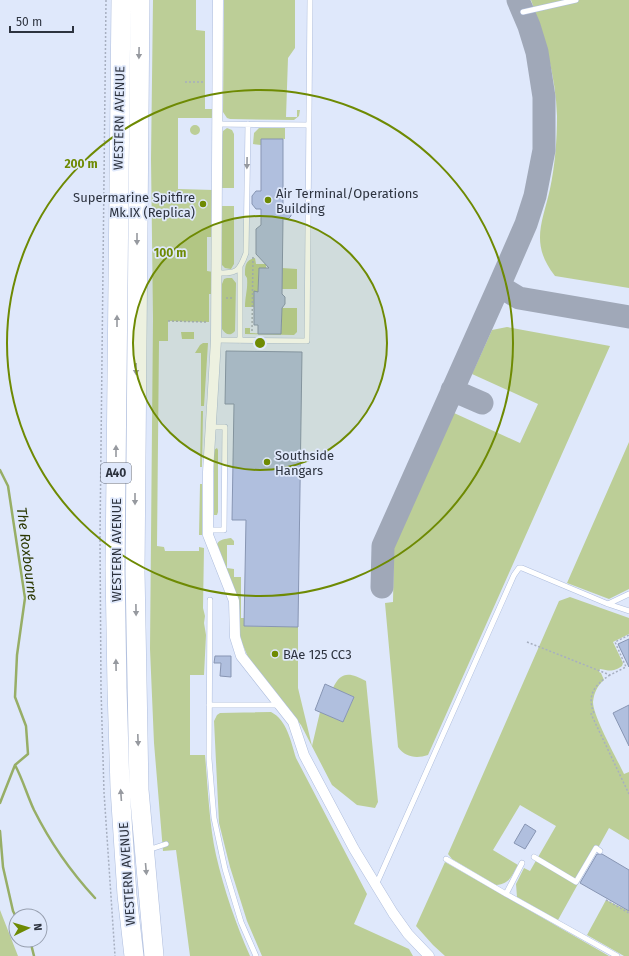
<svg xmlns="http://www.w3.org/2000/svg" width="629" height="956" font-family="'Fira Sans',sans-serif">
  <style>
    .green { fill: #bcce97 }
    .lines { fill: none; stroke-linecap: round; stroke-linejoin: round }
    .stream { stroke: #97ae66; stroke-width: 2.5 }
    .taxiway { stroke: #a0a8b8; stroke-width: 23 }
    .building { fill: #b0bfde; stroke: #8795b3 }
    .lane-casing { stroke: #afbedd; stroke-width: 6 }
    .street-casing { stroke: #afbedd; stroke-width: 11 }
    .highway-casing { stroke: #afbedd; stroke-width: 20 }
    .path { stroke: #a7afc0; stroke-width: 1.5; stroke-dasharray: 2 2; stroke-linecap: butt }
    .lane { stroke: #fff; stroke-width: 5 }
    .street { stroke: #fff; stroke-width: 10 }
    .highway { stroke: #fff; stroke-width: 19 }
    .oneway { fill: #96999f }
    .ring { fill: none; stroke: #6e8a03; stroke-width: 2 }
    .poi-dot { fill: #6e8a03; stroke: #dfe8fb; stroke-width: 1.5 }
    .labels { text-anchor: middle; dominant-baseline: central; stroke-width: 3.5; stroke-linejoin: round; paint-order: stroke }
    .shield { fill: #dfe8fb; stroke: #626977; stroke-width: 1 }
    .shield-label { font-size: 12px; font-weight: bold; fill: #2d333f }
    .street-label { font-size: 13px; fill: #2d333f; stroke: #dfe8fb }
    .poi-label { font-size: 13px; fill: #2d333f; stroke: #dfe8fb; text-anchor: start }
    .water-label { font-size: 14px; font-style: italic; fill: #2a3700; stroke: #dfe8fb }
    .centre { fill: #6e8a03; stroke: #dfe8fb; stroke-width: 2 }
    .ring-label { font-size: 12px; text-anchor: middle; font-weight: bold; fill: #6e8a03; stroke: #dfe8fb; stroke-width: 3.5; stroke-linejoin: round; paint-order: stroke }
  </style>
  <rect width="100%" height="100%" fill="#dfe8fb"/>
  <path class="green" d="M153,0H196V30L205,31V109H214V118H178V189L214,190V237H207V271L213,272V294H209V322L168,321V341H159L157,546L164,547L165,551H199V547L204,548L203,608L205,616L204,623L206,635L204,675H190V755H205C208,788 209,823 216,855C224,890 236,924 250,956H190L176,850L163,851L154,743L150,649L153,318L151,159Z
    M224,0H295V48L288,58L286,117H297V110H300L299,116L294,120L230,119L227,118L223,112Z
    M531,0H629V288L555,276C530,244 542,224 550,189C555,166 557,140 557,116C556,76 544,37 531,0Z
    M190 130a5 5 0 1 1 10 0a5 5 0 1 1-10 0Z
    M227,128L232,130L234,134V188H222V135L223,131Z
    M259,128H285V139H261V145L253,144L254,133Z
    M222,206H234V264L231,269L225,268L222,265Z
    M255,258L256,264H266V268H259L258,292H254V307H245C245,296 248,289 247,278L245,275C245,266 245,260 255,258Z
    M282,268L297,269V289H282Z
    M227,278H232L236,283L235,331C230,337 225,334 222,329V284L224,279Z
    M282,308H297V332L294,335L245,334V328H250V333L281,334Z
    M507,327L610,346L428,755C416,759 405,757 398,747L385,603L393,602L394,547L454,413L520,443L538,404L472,374L492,330Z
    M181,332H194V339H182Z
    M203,343H208L204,406H201V353H195L200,345Z
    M201,411H203L202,467H200Z
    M629,442V589L609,599L567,583Z
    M217,448L218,450V512L217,515H214V450Z
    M200,484H202V535H199Z
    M231,538L234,541V545H227V568L234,569V577H241V618H244V626L298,627V688L312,746L320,712L343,722L354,697L333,688C341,670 351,673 366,681L378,802L375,808L357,805L332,785L301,725L248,657L242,643L240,635L239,601L217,544C220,539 225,539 231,538Z
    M570,597L629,618V634L613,642L623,663L622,666C613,672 610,671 600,669L599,672L601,673L604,680C597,686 594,693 593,702C593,716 617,759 624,774L629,772V840L609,828L558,920L517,897L516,884L524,868L530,871L556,826L520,805L493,850L518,865C511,876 511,883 496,885L452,859L448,854L559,601Z
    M271,712C287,720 291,742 296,758L367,894L354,924L409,949L413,956H262L247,921L230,867L219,823L214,721L217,715L220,713Z
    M445,862L609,956H445L433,945L416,926Z
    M606,900L629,911V956H624L587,935Z
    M0,910L18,956H0Z"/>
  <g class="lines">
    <path class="stream" d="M0,470L8,486L25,598L17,655L15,697L26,726L28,754L15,765C23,780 27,795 34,810C50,842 71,872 95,898
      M0,803L15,765
      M0,831L3,867L13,911L16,917
      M30,940L34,956"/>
    <path class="taxiway" d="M499,286L519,298L629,317
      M452,390L482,403
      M382,587L383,546L499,286L526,224L535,196L544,150V97L537,52L529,26L518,0"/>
  </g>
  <path class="building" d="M261,139H283V207H288L291,211V216L288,219H283L282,294L285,297V304L282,308L281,334H258V325H254V291L258,292L259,268H269L256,254V229L261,225V209H256L252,204V196L256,191H261Z
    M226,351L302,352L298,627L244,626L246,520H232L234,404H225Z
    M629,639V667L618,644Z
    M215,656H231V677L220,676L221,663H214Z
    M325,684L354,697L343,722L315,710Z
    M629,705V746L613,713Z
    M525,824L536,831L525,849L514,843Z
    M597,854H602L629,870V911L580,883Z"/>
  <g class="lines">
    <g class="lane-casing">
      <path id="lane" d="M523,12L576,0
        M218,124L309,125
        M217,273C236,273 239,273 246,253L248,124
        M216,340L307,341L310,0
        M240,341V266
        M208,530H224L225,427H211
        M210,600L209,759L214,818L225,869L241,922L256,956
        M608,604L629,594
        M209,705H279
        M147,848H154L166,844
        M534,857L576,882L596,848L600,851
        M446,859L506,894L617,956
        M376,885L514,575L519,568H522L608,604L629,611
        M506,894L522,863"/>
    </g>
    <g class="street-casing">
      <path id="street" d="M218,0L216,340L208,472V535L234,601L235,637L241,656L293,722L304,755L354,849L393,913L408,934L429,956"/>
    </g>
    <g class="highway-casing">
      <path id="highway" d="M121,0L115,568L117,688L120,788L127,895L134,956
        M140,0L135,571L139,790L154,956"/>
    </g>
    <path class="path" d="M106,0L100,537L101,689L104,792L115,956
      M185,82H205
      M226,298H234
      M168,321L206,322
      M252,331L253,256
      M527,642L610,675L626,667L615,642L629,635
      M610,675C596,684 586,694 594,713L591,714L629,794
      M606,900L629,913"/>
    <use href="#lane" class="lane"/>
    <use href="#street" class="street"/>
    <use href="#highway" class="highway"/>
  </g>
  <defs><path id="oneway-solid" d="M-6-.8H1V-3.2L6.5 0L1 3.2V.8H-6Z"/></defs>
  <g class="oneway">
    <use href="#oneway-solid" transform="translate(139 53) rotate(91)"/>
    <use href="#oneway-solid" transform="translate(247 163) rotate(91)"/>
    <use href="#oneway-solid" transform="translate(137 239) rotate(90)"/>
    <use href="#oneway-solid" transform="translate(117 321) rotate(-90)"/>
    <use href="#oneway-solid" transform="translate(136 369) rotate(90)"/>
    <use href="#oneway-solid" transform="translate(116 451) rotate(-90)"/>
    <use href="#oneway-solid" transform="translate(135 499) rotate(90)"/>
    <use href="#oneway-solid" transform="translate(136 610) rotate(89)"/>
    <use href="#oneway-solid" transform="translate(116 665) rotate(-91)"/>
    <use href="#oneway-solid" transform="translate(138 740) rotate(88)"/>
    <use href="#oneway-solid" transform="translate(121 795) rotate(-94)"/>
    <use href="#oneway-solid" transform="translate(146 869) rotate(85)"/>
  </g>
  <circle cx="260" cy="343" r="127" fill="#6e8a03" fill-opacity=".12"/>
  <g class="ring">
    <circle cx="260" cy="343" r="127"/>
    <circle cx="260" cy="343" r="253"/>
  </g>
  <g class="poi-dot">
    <circle cx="268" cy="200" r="4"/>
    <circle cx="203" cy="204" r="4"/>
    <circle cx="267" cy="462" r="4"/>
    <circle cx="275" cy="654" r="4"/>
  </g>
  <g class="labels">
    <rect class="shield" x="101" y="463" width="30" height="20" rx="3"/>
    <g class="shield-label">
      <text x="116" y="473">A40</text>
    </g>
    <g class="street-label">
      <text transform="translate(119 118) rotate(-89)">WESTERN AVENUE</text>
      <text transform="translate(116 550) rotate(-90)">WESTERN AVENUE</text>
      <text transform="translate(127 874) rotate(-94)">WESTERN AVENUE</text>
    </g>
    <g class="poi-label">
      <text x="276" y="193">Air Terminal/Operations<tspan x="276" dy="15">Building</tspan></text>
      <text x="195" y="197" text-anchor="end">Supermarine Spitfire<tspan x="195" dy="15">Mk.IX (Replica)</tspan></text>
      <text x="275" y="455">Southside<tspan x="275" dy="15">Hangars</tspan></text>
      <text x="283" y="654">BAe 125 CC3</text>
    </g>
    <g class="water-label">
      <text transform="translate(27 554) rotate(83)">The Roxbourne</text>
    </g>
  </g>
  <circle cx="260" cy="343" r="6" class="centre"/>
  <g class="ring-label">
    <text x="81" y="168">200 m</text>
    <text x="170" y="257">100 m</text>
  </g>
  <g transform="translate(28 928) rotate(85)"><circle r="19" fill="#dfe8fb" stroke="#98a0b0"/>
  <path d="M0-3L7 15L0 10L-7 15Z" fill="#6e8a03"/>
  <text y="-6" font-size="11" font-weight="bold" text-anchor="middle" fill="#2d333f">N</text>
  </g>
  <path d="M10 26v6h63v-6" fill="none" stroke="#2d333f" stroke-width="2"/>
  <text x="16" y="26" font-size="12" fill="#2d333f" stroke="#dfe8fb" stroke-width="3" paint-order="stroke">50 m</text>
</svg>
